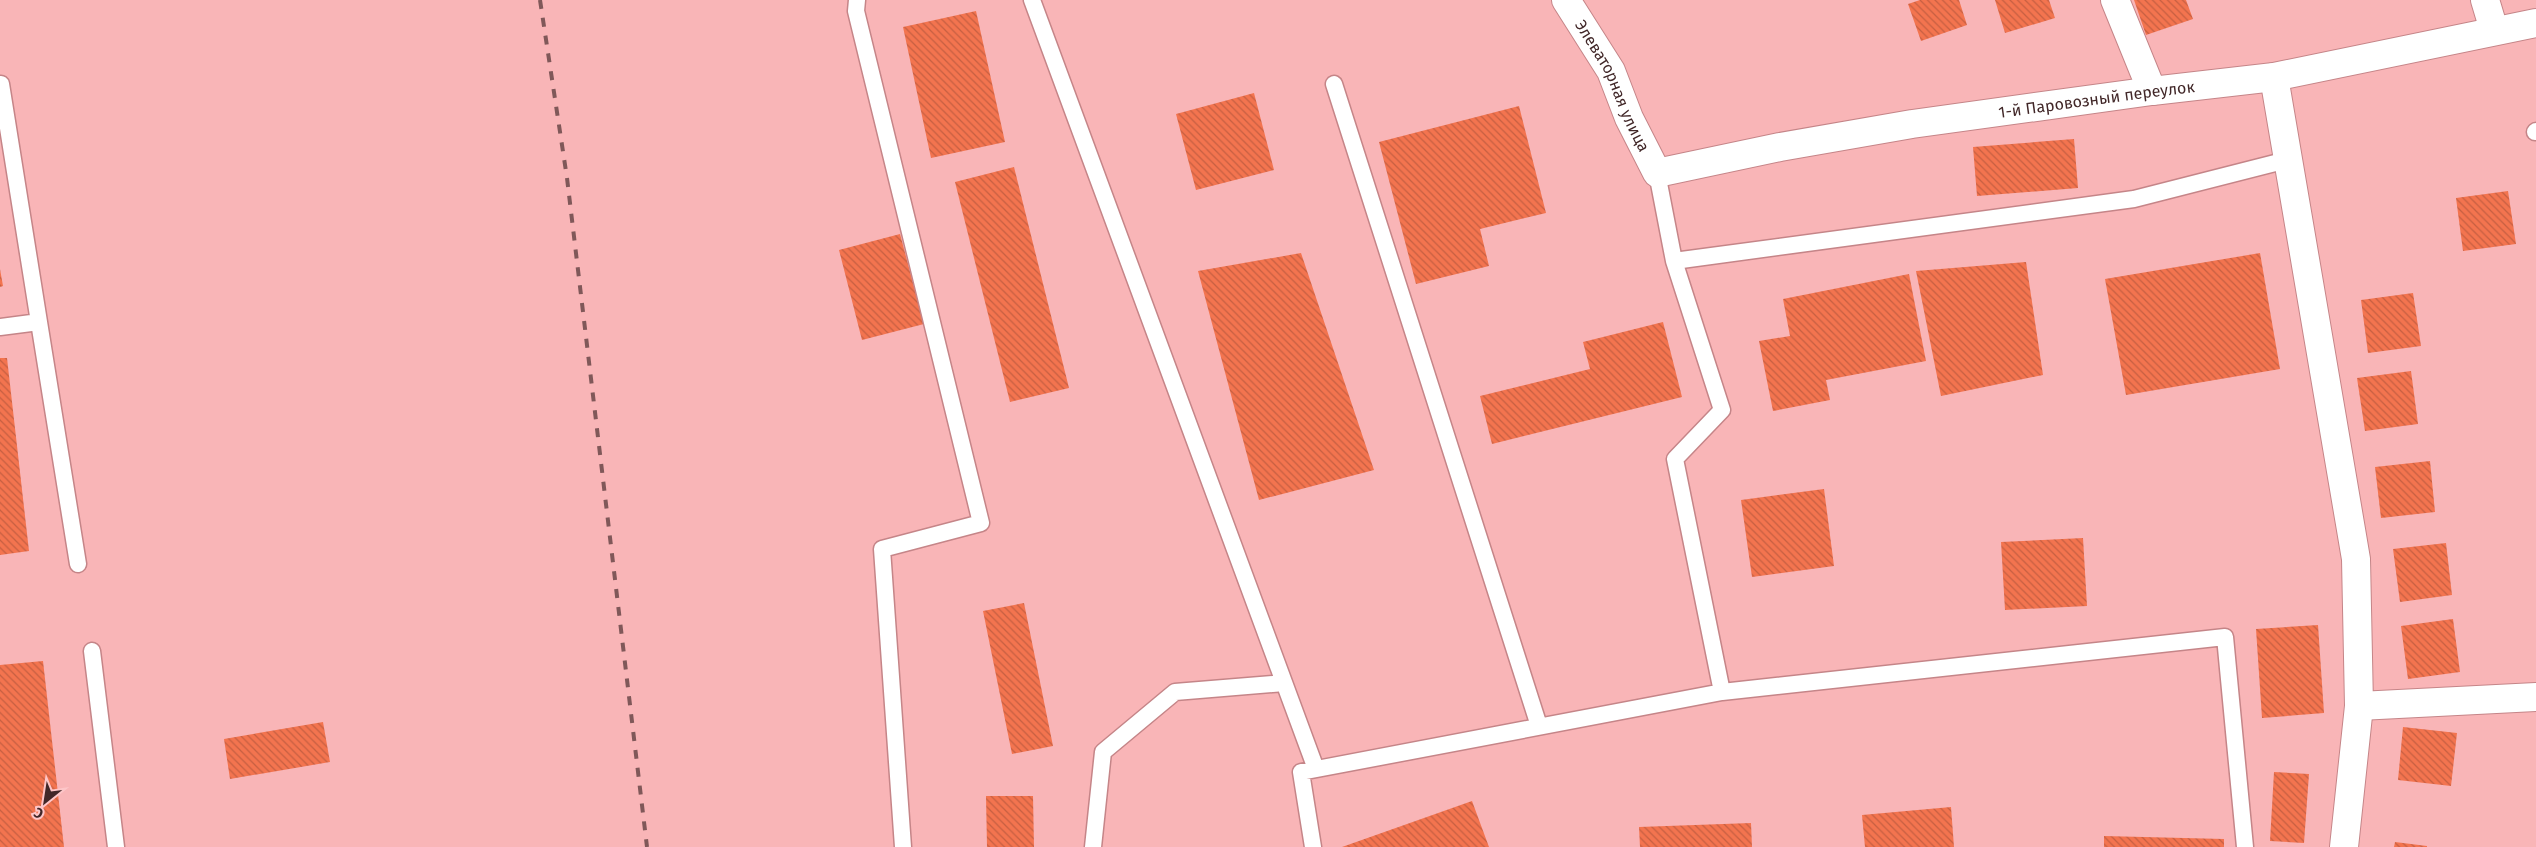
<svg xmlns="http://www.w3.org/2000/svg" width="2536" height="847" font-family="'Fira Sans',sans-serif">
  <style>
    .building { fill: url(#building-back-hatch) }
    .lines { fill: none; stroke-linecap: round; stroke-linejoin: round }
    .lane-casing { stroke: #c58588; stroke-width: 19 }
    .street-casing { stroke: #c58588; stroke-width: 30 }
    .lane { stroke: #fff; stroke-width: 16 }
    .street { stroke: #fff; stroke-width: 28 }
    .rail { stroke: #805859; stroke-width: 4; stroke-dasharray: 9 9; stroke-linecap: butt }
    .labels { text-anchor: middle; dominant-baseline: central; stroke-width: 4; stroke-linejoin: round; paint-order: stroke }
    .street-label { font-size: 16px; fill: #412728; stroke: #fdc6c8 }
  </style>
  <defs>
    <pattern id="building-back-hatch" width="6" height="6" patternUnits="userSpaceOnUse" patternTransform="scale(1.25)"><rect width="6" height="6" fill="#f3744f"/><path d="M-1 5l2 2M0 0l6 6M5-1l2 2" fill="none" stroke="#c65f42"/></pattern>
  </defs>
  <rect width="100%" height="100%" fill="#f9b5b7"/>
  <path class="building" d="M1920,0H1959L1967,25L1921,41L1908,4Z
    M1995,0H2049L2055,18L2005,33Z
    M2134,0H2186L2193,19L2146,35Z
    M976,11L1005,142L931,158L903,27Z
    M1254,93L1274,170L1196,190L1176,114Z
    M1519,106L1546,213L1480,229L1489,266L1416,284L1379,142Z
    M2074,139L2078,188L1977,196L1973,147Z
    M1014,167L1069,388L1010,402L955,182Z
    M2508,191L2516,244L2463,251L2456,198Z
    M900,234L924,324L862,340L839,250Z
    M1301,253L1374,470L1259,500L1198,271Z
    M2260,253L2280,369L2126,395L2105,279Z
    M2026,262L2043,375L1941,396L1916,271Z
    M0,269L3,286L0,287Z
    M1909,274L1926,361L1826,380L1830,400L1773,411L1759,341L1790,336L1783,299Z
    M2413,293L2421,346L2368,353L2361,300Z
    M1663,322L1682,397L1492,444L1480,396L1590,369L1583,342Z
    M0,358H7L29,551L0,555Z
    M2411,371L2418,424L2365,431L2357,378Z
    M2430,461L2435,512L2381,518L2375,467Z
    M1824,489L1834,566L1752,577L1741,500Z
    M2083,538L2087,606L2005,610L2001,542Z
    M2446,543L2452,595L2400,602L2393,549Z
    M1024,603L1053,746L1012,754L983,611Z
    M2453,619L2460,672L2408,679L2401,626Z
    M2318,625L2324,713L2262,718L2256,629Z
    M43,661L64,847H0V665Z
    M323,722L330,762L230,779L224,739Z
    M2403,727L2457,733L2451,786L2398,780Z
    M2274,772L2309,774L2304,843L2270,841Z
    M986,796H1033L1034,847H987Z
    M1472,801L1489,847H1342Z
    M1951,807L1954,847H1865L1862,815Z
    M1751,823L1752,847H1640L1639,827Z
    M2104,836L2224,839V847H2104Z
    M2395,842L2427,846V847H2394Z"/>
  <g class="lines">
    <g class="lane-casing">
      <path id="lane" d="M857,0L856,11L981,523L882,549L903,847
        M1032,0L1316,769
        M1,84L39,322
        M1334,84L1539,726
        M2535,132L2536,131
        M1657,173L1674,261L1722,410L1675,459L1722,692
        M1674,261L2134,199L2287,160
        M0,327L39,322L78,564
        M92,651L116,847
        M1093,847L1103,752L1175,692L1284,683
        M1313,847L1301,772L1722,692L2225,637L2245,847"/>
    </g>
    <g class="street-casing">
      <g id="street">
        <path id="s1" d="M1566,0L1611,71L1629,118L1657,173L1780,147L1912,124L2152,91L2274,77L2536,23"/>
        <path d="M2115,0L2152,91"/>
        <path d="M2485,0L2494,30"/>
        <path d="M2274,77L2356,559L2359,706L2344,847"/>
        <path d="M2359,706L2536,697"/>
      </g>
    </g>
    <use href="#lane" class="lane"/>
    <use href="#street" class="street"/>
    <path class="rail" d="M540,0L567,178L647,847"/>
  </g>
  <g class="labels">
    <g class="street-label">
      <text stroke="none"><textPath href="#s1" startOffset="98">Элеваторная улица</textPath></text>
      <text stroke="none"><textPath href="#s1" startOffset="642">1-й Паровозный переулок</textPath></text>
    </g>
  </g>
  <g transform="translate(45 802) rotate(210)" stroke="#fdc6c8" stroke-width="4" paint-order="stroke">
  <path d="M0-4L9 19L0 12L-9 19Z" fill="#412728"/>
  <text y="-8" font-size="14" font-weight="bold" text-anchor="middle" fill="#412728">С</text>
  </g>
</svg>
